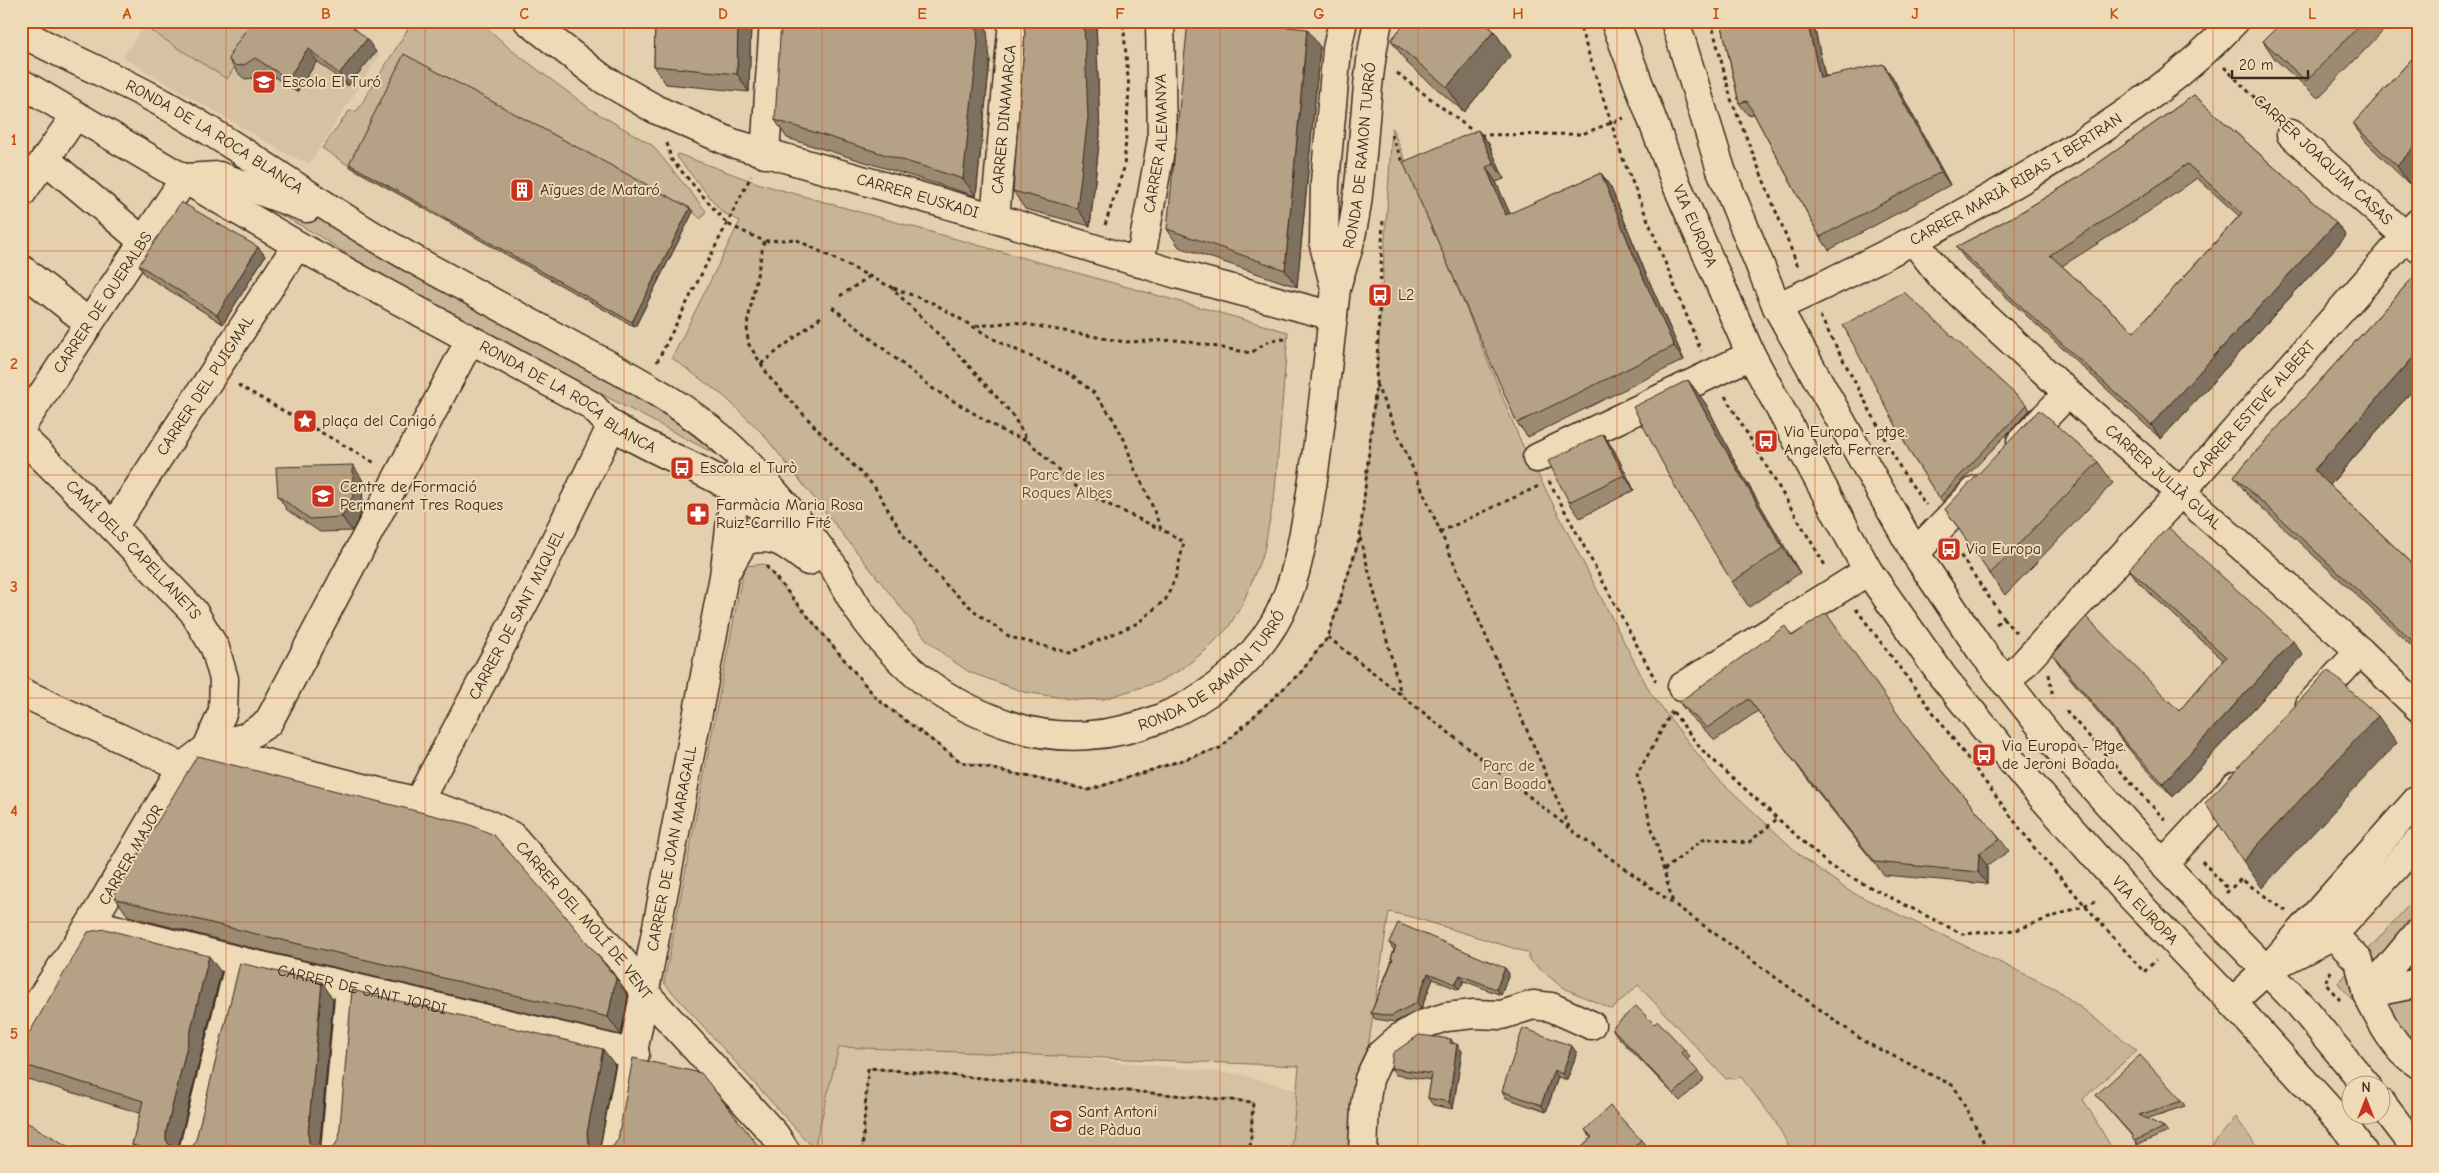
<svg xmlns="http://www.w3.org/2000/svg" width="2439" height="1173" font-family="'Comic Neue',sans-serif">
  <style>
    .built { fill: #d6c2a3 }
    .green { fill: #c8b497; stroke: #826f5a }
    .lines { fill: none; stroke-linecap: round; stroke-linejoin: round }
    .minor-casing { stroke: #3b2a1e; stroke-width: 31 }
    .path { stroke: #3b2a1e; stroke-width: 3; stroke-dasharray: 4 4; stroke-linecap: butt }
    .minor { stroke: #efdab8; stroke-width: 28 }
    .wall { fill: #9c8a73; stroke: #3b2a1e; fill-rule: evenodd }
    .shaded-wall { fill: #7f715e; stroke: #3b2a1e }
    .building { fill: #b5a186; stroke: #3b2a1e; fill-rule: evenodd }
    .grid { fill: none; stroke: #c55010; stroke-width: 1; stroke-opacity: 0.55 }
    .labels { text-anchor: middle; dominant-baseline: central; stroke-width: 4; stroke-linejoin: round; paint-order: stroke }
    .poi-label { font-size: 16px; fill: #3b2a1e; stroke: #efdab8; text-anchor: start }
    .street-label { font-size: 16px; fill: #3b2a1e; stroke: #efdab8 }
    .park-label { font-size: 16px; fill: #574636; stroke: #efdab8 }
    .neatline { fill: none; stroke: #c55010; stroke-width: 2 }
    .grid-label { font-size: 16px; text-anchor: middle; font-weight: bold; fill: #c55010 }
  </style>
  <rect width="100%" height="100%" fill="#e4d0af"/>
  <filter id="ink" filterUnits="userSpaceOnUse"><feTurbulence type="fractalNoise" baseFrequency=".02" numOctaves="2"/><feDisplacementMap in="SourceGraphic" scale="10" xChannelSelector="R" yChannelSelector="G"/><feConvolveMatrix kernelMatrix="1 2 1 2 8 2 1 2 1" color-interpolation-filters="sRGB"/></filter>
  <g filter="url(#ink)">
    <path class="built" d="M148,21H339L380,55L309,164L287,154L122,57Z
      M838,1047L909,1051H1010L1239,1074L1304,1092L1297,1152H814Z"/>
    <path class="green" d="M157,21H244L258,30L227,79L151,31Z
      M413,21H480L510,49L592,110L652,145L706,211L701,219L693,212L352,168L322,148L349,111H357Z
      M1392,128L1521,442L1651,694L1713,774L1801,856L1849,891L2056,989L2137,1050L2083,1099L2114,1152H1792L1775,1121L1741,1077L1726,1079L1638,985L1612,1009L1563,988L1529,960V953L1412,917L1389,912L1352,1152H1291L1299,1066L839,1047L814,1149L664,983L744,566L764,564L878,700L961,761L1089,790L1220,748L1301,672L1328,637L1360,537L1376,384Z
      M678,154L760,184L1288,332L1275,491L1264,551L1243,603L1228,628L1206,650L1182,669L1158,682L1104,699L1077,700L1024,692L969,672L947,657L926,639L763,434L725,397L672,358L740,221L722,212L677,157Z
      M241,183L335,222L725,447L717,455L393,284L316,234L270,209Z
      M2418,895V1078L2338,983Z
      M868,1068L1253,1102L1250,1152H862Z
      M2236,1117L2260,1152H2207Z"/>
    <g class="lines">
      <g class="minor-casing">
        <g id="minor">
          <path id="s1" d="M528,21L603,79L657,110L732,143L995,218L1177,274L1333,316"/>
          <path id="s2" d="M1615,21L1676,183L1751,355L1868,571L1943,677L2029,782L2126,891L2232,1002L2346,1128L2363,1152"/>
          <path d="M1675,21L1721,170L1777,307L1915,553L1980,649L2059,749L2163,864L2300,1005L2367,1086"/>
          <path id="s3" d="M21,32C68,59 119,78 166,105C253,154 334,216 422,264C472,291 523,319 573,346C630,376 689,406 735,451C771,486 804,526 833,566C843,581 850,598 860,612C901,670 945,704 1012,726C1108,758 1223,708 1274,624C1294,590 1301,549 1308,511C1320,440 1327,369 1335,297C1336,279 1345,263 1349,245C1352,232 1355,217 1357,203C1365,142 1365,81 1378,21"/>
          <path id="s4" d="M21,83L297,245L591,405C598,412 605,421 613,426C671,463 740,477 785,532"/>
          <path d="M2291,134L2418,247"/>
          <path d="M765,154L774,21"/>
          <path d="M45,159L143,241"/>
          <path d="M21,194L75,116"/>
          <path id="s5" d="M995,218L1013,21"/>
          <path id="s6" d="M1914,241L1942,277L2068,393L2360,651L2418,707"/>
          <path id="s7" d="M1140,263L1162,139L1160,21"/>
          <path d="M21,269L89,323"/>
          <path d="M1335,288L1324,245L1325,182L1337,49L1343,21"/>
          <path id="s8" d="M1777,307C1878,261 1974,210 2068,151C2127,114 2187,73 2235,21"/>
          <path id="s9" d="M21,427L185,178L219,176L307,208"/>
          <path id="s10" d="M21,436L113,527L193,611L215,648L224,679L223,711L207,748L182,767L91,923L21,1028"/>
          <path d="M2021,442L2068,393"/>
          <path d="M1537,458L1751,355"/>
          <path id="s11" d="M113,527L297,245"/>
          <path d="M1915,553L1976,490"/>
          <path d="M728,568L744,541C774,532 786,544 808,561"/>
          <path id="s12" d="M2006,683L2181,492L2418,223"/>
          <path d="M1682,687L1868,571"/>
          <path d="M21,692L182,767"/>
          <path d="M2310,705L2360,651"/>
          <path d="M211,747L246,737L268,723L470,340"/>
          <path id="s13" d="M207,748L418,802L486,823L512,836L623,962L646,994L775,1135L786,1152"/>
          <path id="s14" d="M418,802L532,588L612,425"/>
          <path d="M2163,864L2236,785"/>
          <path d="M2320,922L2359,961L2367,994L2418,983"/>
          <path id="s15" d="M91,923L240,961L635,1054"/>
          <path d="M2418,933L2367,994C2380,1020 2393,1048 2418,1064"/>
          <path d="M2279,963L2332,936L2418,842"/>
          <path d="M2232,1002L2267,970L2418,799"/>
          <path d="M2382,1104L2418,1151"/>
          <path d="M193,1152L240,961"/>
          <path d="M335,1152L350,987"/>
          <path id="s16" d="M614,1152L724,576L737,473"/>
          <path d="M1363,1152L1365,1105L1369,1079L1381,1054L1399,1038L1421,1025L1446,1017L1474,1014L1502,1015L1533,1005L1551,1007L1591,1025"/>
        </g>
      </g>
      <path class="path" d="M1578,21L1623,159L1701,351
        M1711,21L1731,99L1799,269
        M2224,67L2273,116
        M1397,73L1478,135L1582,134L1624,118
        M1391,135L1404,164
        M667,143L671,159L727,224L764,241L795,239L891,287L957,353L1012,414L1027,440L1082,492L1160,529
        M1105,225L1124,168L1129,89L1123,21
        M764,241L747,325L748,343L770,378L818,430L874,486L904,536L948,587L978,614L1010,637L1070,653L1138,623L1166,599L1176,576L1184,542L1161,529L1147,493L1134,468L1125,441L1112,417L1094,393L1071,375L999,342L935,304L891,287
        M840,296L870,276
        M832,307L932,388L1008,434L1026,440
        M1820,316L1902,471L1926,505
        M976,326L1014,322L1125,342L1178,340L1251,353C1263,345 1272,336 1287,340
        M657,362L751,176
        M761,364L822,316
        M1376,384L1570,829L1865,1042L1954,1086L1989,1152
        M238,385L375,463
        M1725,396L1826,567
        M1549,481L1656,681
        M1440,532L1541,485
        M1360,538L1401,694
        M1956,549L2004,619
        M766,566L878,700L961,762L1089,790L1220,748L1301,672L1328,637L1360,537L1376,384L1383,219
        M1856,609L2036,850L2144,972L2156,960
        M1996,624L2004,619L2016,633
        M1328,637L1569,828
        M2049,674L2053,698
        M1672,711L1637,775L1673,903
        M2066,711L2166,821
        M1673,712L1701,749L1831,867L1962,934L2016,930L2099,900
        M2202,861L2229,890
        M1664,870L1705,838L1748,843L1777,819
        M2226,893L2241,879L2286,911
        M2331,971L2325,983L2340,1000
        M862,1152L868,1068L1253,1102L1250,1152"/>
      <use href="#minor" class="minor"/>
    </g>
    <path class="wall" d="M252,21L376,52L348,86L317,61L297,92L264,70L253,78L245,79L238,73L229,60Z
      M655,21H751L749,92L666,84L654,66Z
      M1023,21H1096L1100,135L1090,226L1025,209L1013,191L1025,33Z
      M1407,21H1486L1490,28L1494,31L1511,56L1464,112L1408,64L1391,40Z
      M1721,21H1813L1825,76H1892L1950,185L1829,250L1820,237L1754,114L1748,115L1739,103Z
      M2283,21H2393L2318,98L2275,59L2263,41Z
      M1320,47L1297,287L1179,247L1167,229Z
      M2418,52V174L2409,184L2366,142L2353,124Z
      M990,60L976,196L787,138L775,120Z
      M2194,95L2336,223L2346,236L2161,439L1966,260L1956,247L2018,214L2079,177ZM2197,178L2239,216L2134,332L2062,266L2159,205Z
      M1478,130L1489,144L1504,179L1496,182L1510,214L1601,173L1611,188L1646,274L1684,360L1528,437L1517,423Z
      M349,164L690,208L693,212L635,327L352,168Z
      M258,247L265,256L223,324L145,275L139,265Z
      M2418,272V384L2330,485L2418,569V652L2247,494L2234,476Z
      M1688,380L1706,404L1735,462L1800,573L1749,607L1732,582Z
      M2027,405L2030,410L1942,502L1911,454Z
      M1603,434L1614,450L1634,490L1580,518L1569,502Z
      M2098,462L2113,483L2005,595L1945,509Z
      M362,479L363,510L352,531L320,532L287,510L278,496Z
      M2129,569L2303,655L2173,797L2138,760L2063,670L2053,655L2179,711L2223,660L2139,583Z
      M1792,636L1914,737L2000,839L2009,851L1987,866V884L1884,875L1804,775L1758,711L1715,740L1688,714L1679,702Z
      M116,899L628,996L621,1035L244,946L128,916Z
      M1389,943L1505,968L1509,974L1501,995L1464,981L1459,990L1433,979L1421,1009L1395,1022L1375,1019L1371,1013L1392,960L1391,958L1394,950Z
      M221,972L178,1150H186L193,1146L333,999L319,1150L321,1151L330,1149L615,1065L599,1150L763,1152H138L132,1145L140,1113L24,1078L21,1073V1047Z
      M1654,1024L1684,1049L1690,1057L1687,1060L1698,1071L1704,1079L1680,1101L1617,1036L1612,1028Z
      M1451,1039L1454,1044L1462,1051L1453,1109L1433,1105L1428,1098L1431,1080L1396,1075L1391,1068Z
      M1577,1053L1567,1080L1558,1077L1546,1112L1506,1098L1502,1091Z
      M2096,1095L2182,1101L2185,1106L2146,1119L2164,1127L2168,1132L2137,1145L2132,1136Z
      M1585,1130L1641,1140L1647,1147L1642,1152H1586L1582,1146L1591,1138Z"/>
    <path class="shaded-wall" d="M738,21H751L749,92L737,74Z
      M976,21H986L990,60L976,196L963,179Z
      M1084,21H1096L1100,135L1090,226L1077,208Z
      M1477,21H1486L1491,27L1485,33Z
      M1807,21H1813L1828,90L1820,78Z
      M1307,29L1320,47L1297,287L1285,270Z
      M1494,31L1511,56L1464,112L1447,87Z
      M367,39L376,52L348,86L339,74Z
      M308,48L317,61L297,92L288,79Z
      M1883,64L1892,76L1950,185L1941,172Z
      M1478,130L1489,144L1504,179L1494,164Z
      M2418,143V174L2409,184L2397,166Z
      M1486,167L1496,182L1517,230L1506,215Z
      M1601,173L1611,188L1646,274L1684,360L1674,346L1635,259Z
      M690,208L693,212L635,327L632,322Z
      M2336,223L2346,236L2161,439L2151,425Z
      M258,247L265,256L223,324L217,315Z
      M2418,352V384L2327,488L2314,470Z
      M1688,380L1706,404L1735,462L1800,573L1783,548L1718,437Z
      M1603,434L1614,450L1634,490L1624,475Z
      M353,465L362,479L363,510L352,531L342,517Z
      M2293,641L2303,655L2173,797L2163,783Z
      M2378,716L2397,743L2262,888L2243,861Z
      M1979,854L1987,866V884L1978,872Z
      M209,956L221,972L178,1148V1152H174L166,1140V1132Z
      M1505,968L1509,974L1501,995L1496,989Z
      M1428,973L1433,979L1421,1009L1416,1003Z
      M1460,975L1464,981L1459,990L1455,984Z
      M616,978L628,996L621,1035L608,1017Z
      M322,982L333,999L319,1151L316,1152L309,1142L308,1134Z
      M1457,1044L1462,1051L1453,1109L1449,1102Z
      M1572,1046L1577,1053L1567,1080L1562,1074Z
      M603,1049L615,1065L599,1152H595L588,1141L587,1133Z
      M1554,1070L1558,1077L1546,1112L1541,1105Z"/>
    <path class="building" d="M252,21H346L367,39L339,74L308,48L288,79L255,58L244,65L236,66L229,60L231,52Z
      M655,21H738L737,74L654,66Z
      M781,21H976L978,43L963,179L775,120Z
      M1023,21H1084L1088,117L1077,208L1013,191L1025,33Z
      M1188,21H1230L1307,29L1285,270L1167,229Z
      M1407,21H1483L1494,31L1447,87L1391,40Z
      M1721,21H1807L1820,78L1883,64L1941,172L1820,237L1747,101L1739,103Z
      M2283,21H2364L2306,81L2263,41Z
      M2418,52V143L2397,166L2353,124Z
      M404,54L690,208L632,322L349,164Z
      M2194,95L2336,223L2151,425L1956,247L2018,214L2079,177ZM2187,164L2242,213L2134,332L2050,255L2150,191Z
      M1478,130L1494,164L1486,167L1506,215L1601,173L1635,259L1674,346L1517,423L1403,162Z
      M181,202L258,247L217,315L139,265Z
      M2418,272V352L2314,470L2418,569V646L2234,476Z
      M1904,292L2027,405L1939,498L1911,454L1843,325Z
      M1688,380L1718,437L1783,548L1732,582L1680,496L1633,407Z
      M2039,410L2098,462L1990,574L1945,509Z
      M1603,434L1624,475L1569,502L1548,461Z
      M353,465V496L342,517L310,519L278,496L276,467Z
      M2168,527L2293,641L2163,783L2128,746L2053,655L2086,617L2179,711L2226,657L2129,569Z
      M1826,613L1914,737L2000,839L1979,854L1978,872L1875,862L1795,762L1749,699L1707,728L1679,702L1785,626L1792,636Z
      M2328,670L2378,716L2243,861L2205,803Z
      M197,756L468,824L494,835L572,924L616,978L608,1017L231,928L116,899L114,894Z
      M1398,923L1505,968L1496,989L1460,975L1455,984L1428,973L1416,1003L1391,1016L1371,1013L1393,959L1391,958L1396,946L1389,943Z
      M105,929L209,956L166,1132V1140L171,1147L177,1150H186L193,1146L196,1139L240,963L322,982L308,1134L309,1142L315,1148L321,1151L330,1149L336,1144L339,1137L352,990L603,1049L587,1133L588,1141L592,1147L599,1150H608L614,1145L618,1139L633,1058L701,1073L763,1152H158L132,1145L143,1101L21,1064V1047L88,932Z
      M1636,1006L1654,1024L1658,1021L1684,1049L1681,1053L1698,1071L1674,1094L1612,1028Z
      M1523,1028L1572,1046L1562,1074L1554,1070L1541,1105L1502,1091Z
      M1419,1035L1451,1039L1450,1043L1457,1044L1449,1102L1428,1098L1432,1074L1391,1068L1393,1053Z
      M2140,1055L2182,1101L2139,1115L2164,1127L2134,1141L2131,1134L2096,1095Z
      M1610,1106L1641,1140L1629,1152H1587L1582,1146L1592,1137L1585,1130Z
      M21,1119L78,1152H21Z"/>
  </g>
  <path class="grid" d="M226,21V1152M425,21V1152M624,21V1152M822,21V1152M1021,21V1152M1220,21V1152M1418,21V1152M1617,21V1152M1815,21V1152M2014,21V1152M2213,21V1152M21,251H2418M21,475H2418M21,698H2418M21,922H2418"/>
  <defs>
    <g id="school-square" transform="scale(1.25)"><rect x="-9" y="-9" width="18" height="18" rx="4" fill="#c8321e" stroke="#efdab8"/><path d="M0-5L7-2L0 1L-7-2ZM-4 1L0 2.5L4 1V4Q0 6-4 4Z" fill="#fff"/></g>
    <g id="building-square" transform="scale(1.25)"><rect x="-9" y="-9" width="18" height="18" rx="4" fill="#c8321e" stroke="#efdab8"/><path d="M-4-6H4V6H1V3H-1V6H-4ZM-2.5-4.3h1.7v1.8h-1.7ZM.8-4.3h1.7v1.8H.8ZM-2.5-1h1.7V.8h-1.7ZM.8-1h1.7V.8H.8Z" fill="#fff"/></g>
    <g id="bus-square" transform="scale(1.25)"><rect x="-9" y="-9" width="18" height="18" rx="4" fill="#c8321e" stroke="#efdab8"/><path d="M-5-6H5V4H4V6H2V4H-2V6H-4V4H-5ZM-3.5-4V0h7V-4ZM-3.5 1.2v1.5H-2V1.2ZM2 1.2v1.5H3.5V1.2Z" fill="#fff"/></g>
    <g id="sight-square" transform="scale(1.25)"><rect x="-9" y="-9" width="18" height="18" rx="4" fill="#c8321e" stroke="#efdab8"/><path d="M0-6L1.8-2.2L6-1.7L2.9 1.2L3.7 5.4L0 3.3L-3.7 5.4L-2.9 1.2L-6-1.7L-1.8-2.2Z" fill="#fff"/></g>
    <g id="university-square" transform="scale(1.25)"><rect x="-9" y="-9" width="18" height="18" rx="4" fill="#c8321e" stroke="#efdab8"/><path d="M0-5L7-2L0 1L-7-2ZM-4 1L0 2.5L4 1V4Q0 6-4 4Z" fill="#fff"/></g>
    <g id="pharmacy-square" transform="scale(1.25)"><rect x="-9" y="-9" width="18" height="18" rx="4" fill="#c8321e" stroke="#efdab8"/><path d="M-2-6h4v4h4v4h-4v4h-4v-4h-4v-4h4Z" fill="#fff"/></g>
  </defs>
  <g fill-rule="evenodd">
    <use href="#school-square" x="264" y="82"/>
    <use href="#building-square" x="522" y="190"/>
    <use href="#bus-square" x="1380" y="295"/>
    <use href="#sight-square" x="305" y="421"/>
    <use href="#bus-square" x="1766" y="441"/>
    <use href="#bus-square" x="682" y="468"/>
    <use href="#university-square" x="323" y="496"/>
    <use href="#pharmacy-square" x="698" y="514"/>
    <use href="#bus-square" x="1949" y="549"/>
    <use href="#bus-square" x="1984" y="755"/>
    <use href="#school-square" x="1061" y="1121"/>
  </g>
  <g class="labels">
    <g class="poi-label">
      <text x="282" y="82">Escola El Turó</text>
      <text x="540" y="190">Aïgues de Mataró</text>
      <text x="1398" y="295">L2</text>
      <text x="322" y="421">plaça del Canigó</text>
      <text x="1784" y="432">Via Europa - ptge.<tspan x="1784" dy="18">Angeleta Ferrer</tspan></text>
      <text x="700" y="468">Escola el Turò</text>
      <text x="340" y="487">Centre de Formació<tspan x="340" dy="18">Permanent Tres Roques</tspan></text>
      <text x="716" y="505">Farmàcia Maria Rosa<tspan x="716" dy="18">Ruiz-Carrillo Fité</tspan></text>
      <text x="1966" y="549">Via Europa</text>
      <text x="2002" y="746">Via Europa - Ptge.<tspan x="2002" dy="18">de Jeroni Boada</tspan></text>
      <text x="1078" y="1112">Sant Antoni<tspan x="1078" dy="18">de Pàdua</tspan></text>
    </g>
    <g class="street-label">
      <text stroke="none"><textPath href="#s5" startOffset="99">CARRER DINAMARCA</textPath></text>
      <text stroke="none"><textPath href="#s3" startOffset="220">RONDA DE LA ROCA BLANCA</textPath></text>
      <text stroke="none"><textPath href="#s7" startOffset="121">CARRER ALEMANYA</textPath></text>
      <text stroke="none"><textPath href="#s3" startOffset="2008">RONDA DE RAMON TURRÓ</textPath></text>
      <text transform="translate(2323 160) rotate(43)">CARRER JOAQUIM CASAS</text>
      <text stroke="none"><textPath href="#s8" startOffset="271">CARRER MARIÀ RIBAS I BERTRAN</textPath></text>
      <text stroke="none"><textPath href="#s1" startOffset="432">CARRER EUSKADI</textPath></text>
      <text stroke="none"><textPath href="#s2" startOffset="220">VIA EUROPA</textPath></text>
      <text stroke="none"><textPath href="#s9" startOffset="149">CARRER DE QUERALBS</textPath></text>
      <text stroke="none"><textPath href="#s11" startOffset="169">CARRER DEL PUIGMAL</textPath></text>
      <text stroke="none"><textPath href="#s4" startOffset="631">RONDA DE LA ROCA BLANCA</textPath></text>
      <text stroke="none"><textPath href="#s12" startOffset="369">CARRER ESTEVE ALBERT</textPath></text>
      <text stroke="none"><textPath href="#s6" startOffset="344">CARRER JULIÀ GUAL</textPath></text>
      <text stroke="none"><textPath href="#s10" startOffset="160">CAMÍ DELS CAPELLANETS</textPath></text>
      <text stroke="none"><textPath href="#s14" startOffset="212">CARRER DE SANT MIQUEL</textPath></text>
      <text stroke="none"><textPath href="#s3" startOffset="1450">RONDA DE RAMON TURRÓ</textPath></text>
      <text stroke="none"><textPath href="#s16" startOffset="309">CARRER DE JOAN MARAGALL</textPath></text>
      <text transform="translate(131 855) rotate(-60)">CARRER MAJOR</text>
      <text stroke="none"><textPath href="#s2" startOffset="1045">VIA EUROPA</textPath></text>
      <text stroke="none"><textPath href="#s13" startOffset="429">CARRER DEL MOLÍ DE VENT</textPath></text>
      <text stroke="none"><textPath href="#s15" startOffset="279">CARRER DE SANT JORDI</textPath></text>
    </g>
    <g class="park-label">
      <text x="1067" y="475">Parc de les<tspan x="1067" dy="18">Roques Albes</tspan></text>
      <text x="1509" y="766">Parc de<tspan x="1509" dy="18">Can Boada</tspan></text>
    </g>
  </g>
  <rect width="2439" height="1173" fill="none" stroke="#efdab8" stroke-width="55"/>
  <g transform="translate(2366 1100)"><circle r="24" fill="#efdab8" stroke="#a7947a"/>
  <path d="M0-4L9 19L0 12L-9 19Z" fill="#c8321e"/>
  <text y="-8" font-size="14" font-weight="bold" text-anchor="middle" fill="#3b2a1e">N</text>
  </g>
  <path d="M2232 70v8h76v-8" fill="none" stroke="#3b2a1e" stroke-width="2.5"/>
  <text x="2239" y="70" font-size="15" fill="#3b2a1e" stroke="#efdab8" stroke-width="4" paint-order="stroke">20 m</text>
  <rect x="28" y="28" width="2384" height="1118" class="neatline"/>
  <g class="grid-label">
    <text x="127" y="19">A</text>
    <text x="326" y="19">B</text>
    <text x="524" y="19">C</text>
    <text x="723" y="19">D</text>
    <text x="922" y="19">E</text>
    <text x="1120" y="19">F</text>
    <text x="1319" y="19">G</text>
    <text x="1518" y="19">H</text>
    <text x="1716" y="19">I</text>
    <text x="1915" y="19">J</text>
    <text x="2114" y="19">K</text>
    <text x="2312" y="19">L</text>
    <text x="14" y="145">1</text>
    <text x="14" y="369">2</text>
    <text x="14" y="592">3</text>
    <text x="14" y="816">4</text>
    <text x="14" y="1039">5</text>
  </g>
</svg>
